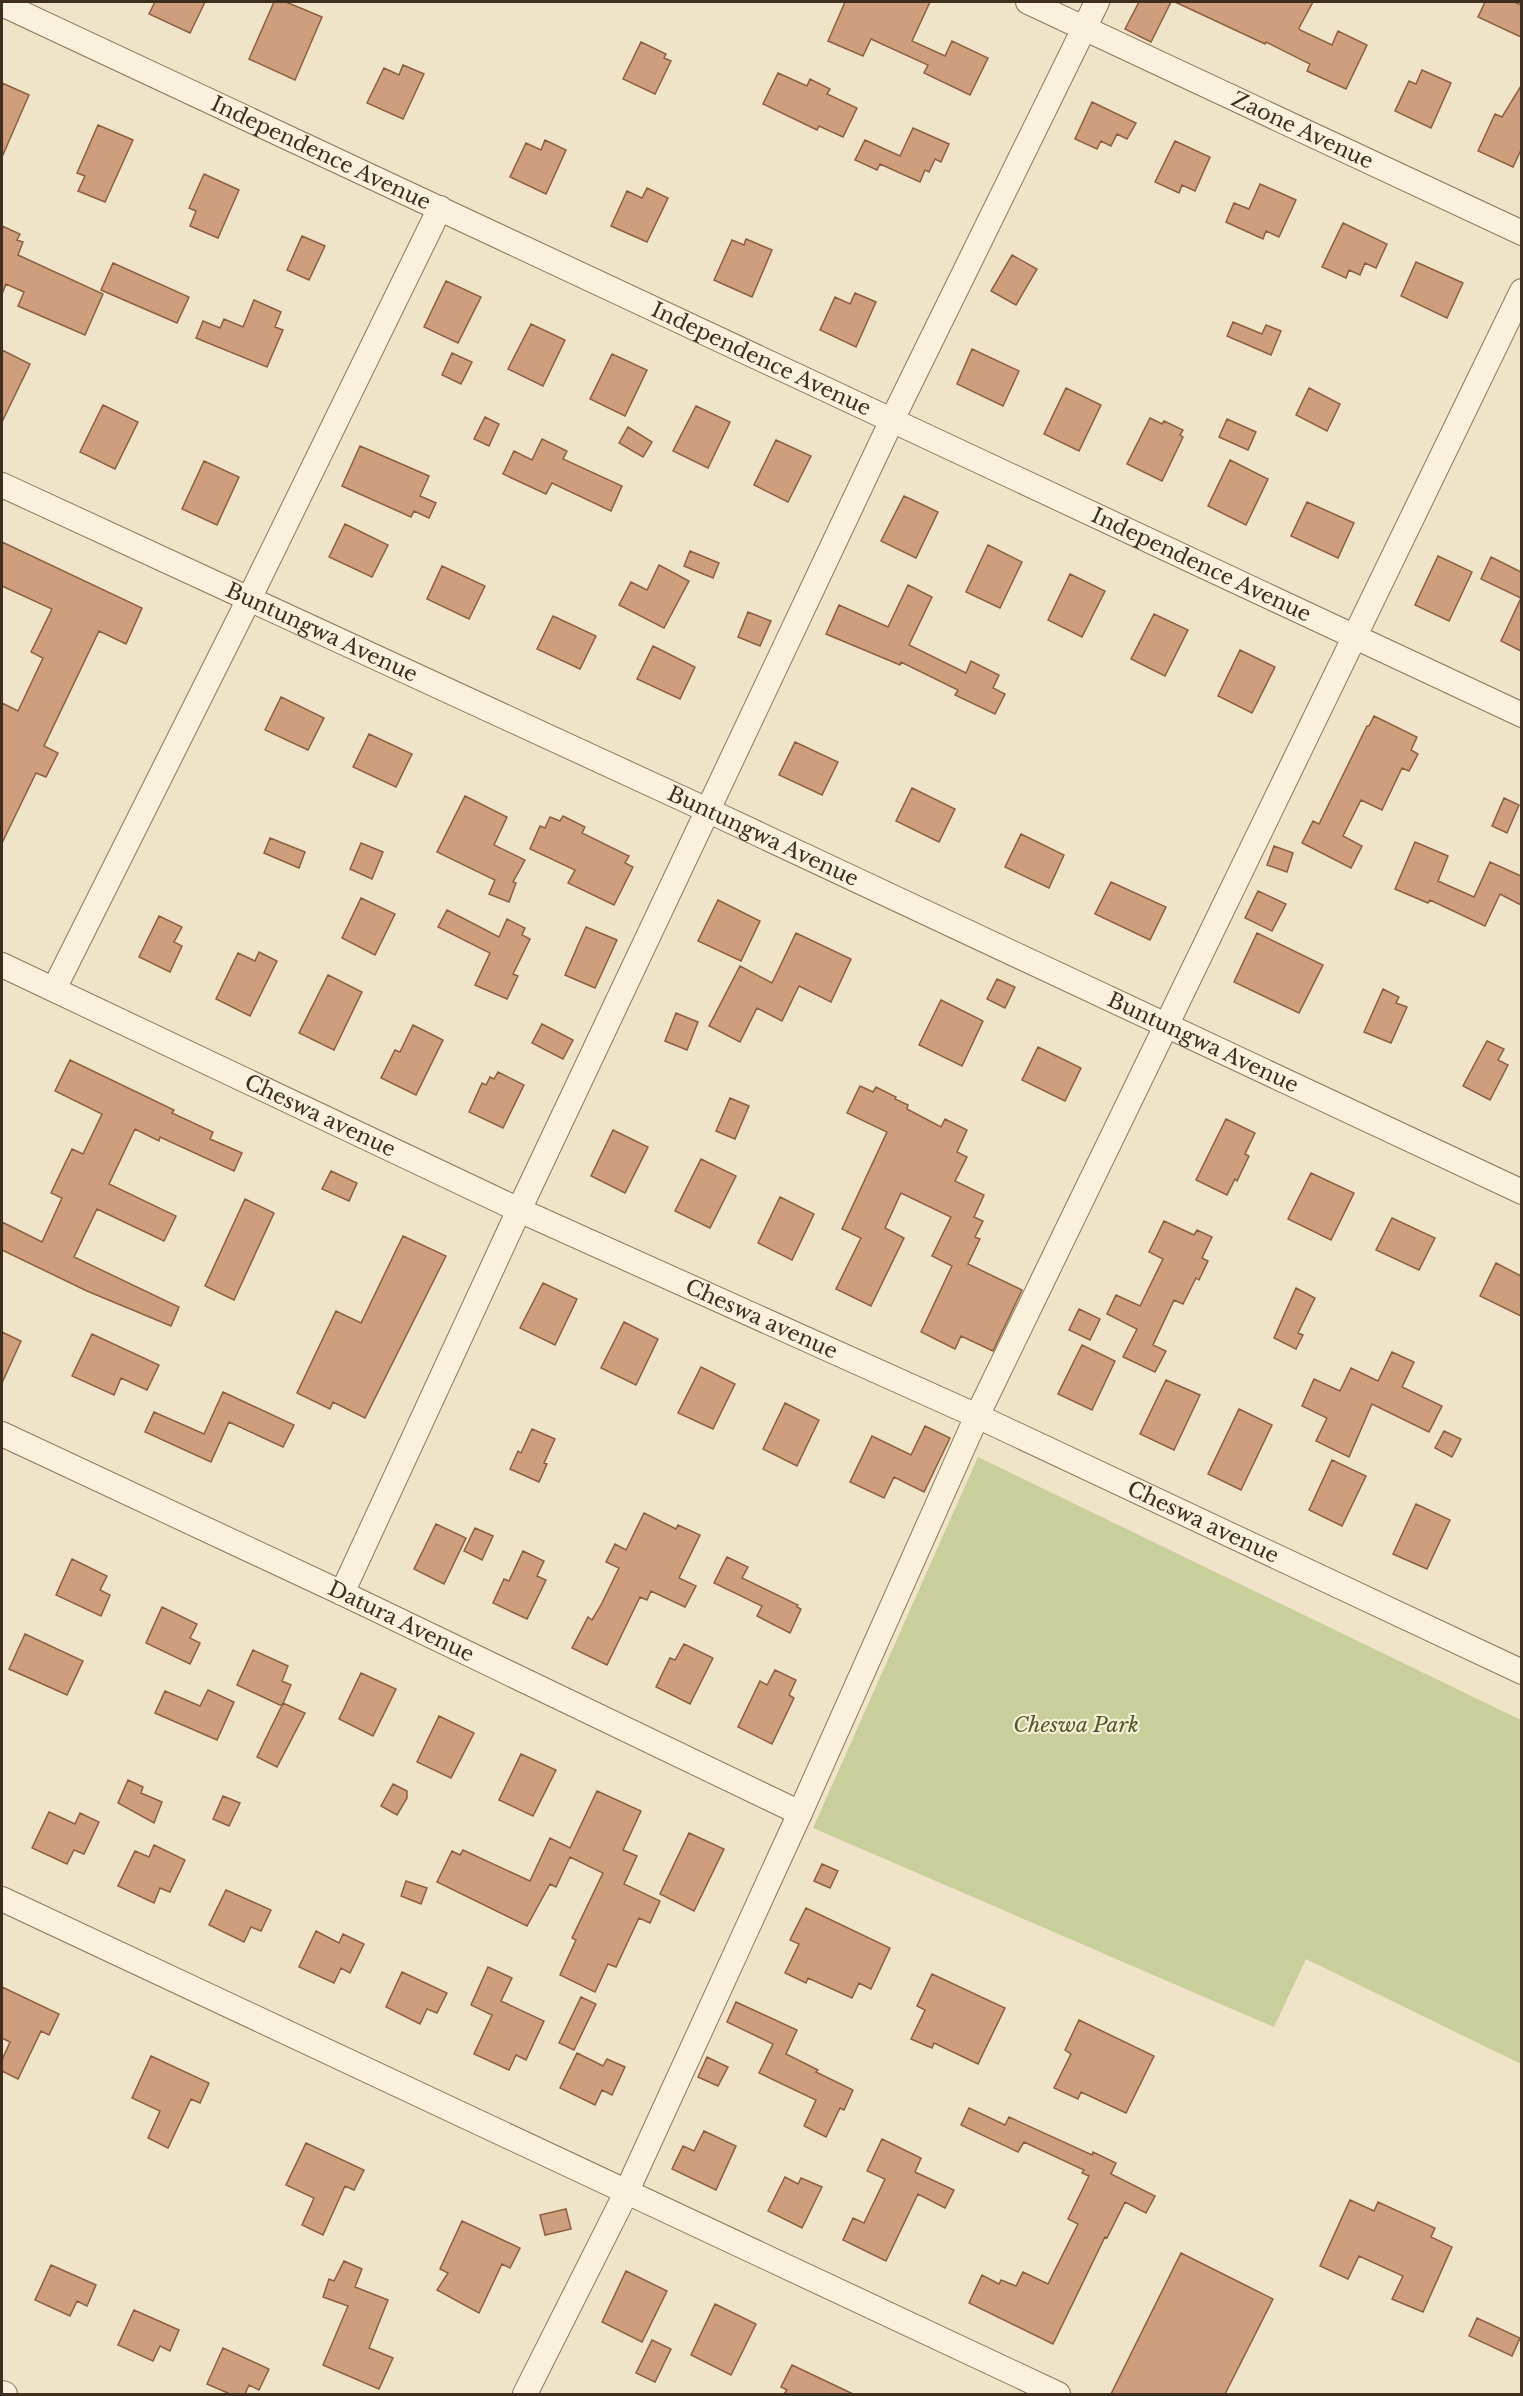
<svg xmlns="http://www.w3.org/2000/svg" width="1523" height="2396" font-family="'Libre Baskerville',serif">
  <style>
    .green { fill: #c9cf9b }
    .building { fill: #cf9f7d; stroke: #8d5f41; stroke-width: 1.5 }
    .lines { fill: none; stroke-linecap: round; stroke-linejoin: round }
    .minor-casing { stroke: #8d765c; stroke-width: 26 }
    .minor { stroke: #faf1dc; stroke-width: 24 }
    .labels { text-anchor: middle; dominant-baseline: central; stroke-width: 4.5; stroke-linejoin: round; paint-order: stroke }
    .street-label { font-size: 21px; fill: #3d2e20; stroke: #f7eed8 }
    .park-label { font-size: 21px; font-style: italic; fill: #4d5a26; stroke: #f7eed8 }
  </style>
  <rect width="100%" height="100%" fill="#f0e4c8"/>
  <path class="green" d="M978,1457L1521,1720V2064L1306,1959L1274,2027L813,1828Z"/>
  <path class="building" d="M155,2H205L190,33L149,14Z
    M274,2H286L322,17L295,80L249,59Z
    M845,2H930L912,41L945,56L952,41L988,58L970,95L924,73L928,65L871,39L863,56L828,41Z
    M1139,2H1171L1151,42L1125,29Z
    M1175,2H1313L1299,28L1300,30L1332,45L1338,31L1367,45L1346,89L1307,71L1310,64L1266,42L1265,44Z
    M1485,2H1514L1521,5V37L1478,17Z
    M641,42L666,54L664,58L671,61L655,94L623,79Z
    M403,65L424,74L403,119L367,103L384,68L399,75Z
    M1422,70L1451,83L1431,128L1395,111L1409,81L1416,84Z
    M778,73L807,86L810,79L830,89L827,94L857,108L843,137L819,126L817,130L763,104Z
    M2,83L29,95L2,157Z
    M1521,86V150L1513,167L1478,151L1495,114L1502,117Z
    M1092,102L1136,123L1127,139L1117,134L1111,146L1101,141L1097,149L1075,139Z
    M98,125L133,140L105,202L78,191L85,176L77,173Z
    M913,128L949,144L941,162L935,159L929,172L925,170L920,182L880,164L877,170L855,160L865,140L900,156Z
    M545,140L566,150L546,194L510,177L526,143L541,150Z
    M1175,141L1210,157L1195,191L1182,185L1179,193L1155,182Z
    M204,174L239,190L218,238L190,226L196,211L189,208Z
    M1260,184L1296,200L1279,237L1266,231L1263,239L1226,222L1234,203L1249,209Z
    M647,188L668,198L647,242L611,226L627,191L642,198Z
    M1343,223L1387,244L1376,268L1365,263L1360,275L1349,270L1346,278L1322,267Z
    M2,226L20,234L17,240L23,242L18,255L103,294L85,335L18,306L24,292L6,284L2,294Z
    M302,236L325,246L309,280L287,270Z
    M746,239L772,250L752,297L714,280L732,240L744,245Z
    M1012,255L1037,269L1016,305L991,291Z
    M1416,262L1463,283L1447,318L1401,296Z
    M113,263L189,297L177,323L101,290Z
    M446,281L481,297L458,343L424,327Z
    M855,293L876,302L856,347L820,330L835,297L850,304Z
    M254,300L281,312L275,327L283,330L267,367L196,338L203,321L220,328L224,319L243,327Z
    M1233,322L1262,334L1266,325L1281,331L1271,355L1227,336Z
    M531,324L565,340L543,386L508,369Z
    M972,349L1019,371L1003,406L957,384Z
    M2,350L30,364L2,422Z
    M452,353L472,362L461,384L442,375Z
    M612,354L647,370L625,416L590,399Z
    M1066,388L1101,405L1079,451L1044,434Z
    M1309,388L1340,404L1327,431L1296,415Z
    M103,405L138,422L115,469L80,452Z
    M696,406L730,422L708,468L673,451Z
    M485,417L499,424L489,446L474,439Z
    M1150,418L1162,424L1164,421L1183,430L1180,435L1183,437L1162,481L1127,464Z
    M1227,419L1256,432L1248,450L1219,437Z
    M628,427L652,442L643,457L619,443Z
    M542,439L567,451L563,459L622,486L611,511L552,483L546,494L503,474L514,451L532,460Z
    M776,440L811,456L788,502L754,485Z
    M360,446L429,476L420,496L436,503L429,518L414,511L411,517L342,486Z
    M1230,460L1268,479L1246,525L1208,506Z
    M204,461L239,477L217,525L182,509Z
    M904,496L938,512L916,558L881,541Z
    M1307,502L1354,523L1338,558L1291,536Z
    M345,524L388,545L372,577L329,557Z
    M2,542L142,608L126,644L99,631L44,746L58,753L46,777L36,773L2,843V703L18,711L43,658L31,652L52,609L2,586Z
    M988,545L1022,562L1000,608L966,592Z
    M690,551L719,563L713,578L684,566Z
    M1438,556L1472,572L1449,621L1415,605Z
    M1491,557L1521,572V651L1501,641L1521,598L1481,579Z
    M659,565L689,581L664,628L619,605L631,582L647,590Z
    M442,566L485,586L469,619L427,599Z
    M1070,574L1105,591L1082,637L1048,620Z
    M908,585L932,597L909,645L966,673L971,661L999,675L993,688L1005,694L995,714L955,695L958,690L901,662L900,665L826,634L839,605L888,627Z
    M748,612L771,621L760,646L738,637Z
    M1154,614L1188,630L1165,676L1131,659Z
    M553,616L596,636L580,669L537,649Z
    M653,646L695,667L680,699L637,679Z
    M1240,650L1275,667L1252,713L1218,696Z
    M281,697L324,718L308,750L265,730Z
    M1374,716L1417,737L1411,750L1418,754L1409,771L1402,768L1382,810L1361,800L1343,836L1362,846L1351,868L1302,843L1313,821L1319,824L1367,726H1369Z
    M369,734L412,754L396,787L353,767Z
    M795,742L838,762L822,795L779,775Z
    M912,788L955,809L939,842L896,821Z
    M465,796L507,817L494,845L525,860L513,882L516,883L509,902L489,894L495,880L437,852Z
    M1504,798L1519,805L1507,833L1492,826Z
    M563,816L585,827L582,833L629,856L625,863L633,867L614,905L568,883L575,870L530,849L540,826L545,828L550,817L560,821Z
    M1021,834L1064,855L1049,888L1005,867Z
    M270,838L305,852L299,868L264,853Z
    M1415,842L1448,856L1438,881L1474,897L1490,862L1521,876V905L1500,894L1485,926L1430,900L1428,903L1395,889Z
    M361,843L383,852L372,879L350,869Z
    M1274,846L1293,853L1287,872L1267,865Z
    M1111,882L1166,907L1150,940L1095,914Z
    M1258,891L1286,904L1272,931L1245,918Z
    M361,898L395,914L375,955L342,938Z
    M718,900L760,921L741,961L698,941Z
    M447,910L499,937L507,919L525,928L522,935L530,939L513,974L518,976L507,999L475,985L490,953L438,927Z
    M159,916L182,927L174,942L182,946L170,972L139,957Z
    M586,927L617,940L595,988L565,975Z
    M796,933L851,959L831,1002L799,986L782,1021L757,1008L740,1042L709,1026L740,966L772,983Z
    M1257,933L1323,965L1299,1013L1234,982Z
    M259,952L277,961L250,1016L216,999L238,953L255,961Z
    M328,975L362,992L334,1050L299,1033Z
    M997,979L1015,987L1005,1008L987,999Z
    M1383,989L1399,997L1396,1003L1407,1007L1391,1043L1364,1032Z
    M941,1000L983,1021L962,1066L919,1045Z
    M676,1013L698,1022L687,1050L665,1041Z
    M542,1024L573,1040L563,1059L532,1043Z
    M413,1025L443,1040L416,1095L381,1078L395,1050L400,1052Z
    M1487,1041L1504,1049L1498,1060L1508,1065L1490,1100L1463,1086Z
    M1038,1047L1081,1068L1065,1101L1022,1080Z
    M70,1060L174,1110L172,1113L213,1132L210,1139L242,1153L234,1171L160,1137L159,1141L135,1129L109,1184L176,1216L164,1241L97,1209L74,1257L179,1307L171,1326L87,1291L2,1250V1222L42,1242L62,1198L51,1193L72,1149L83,1154L102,1114L55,1091Z
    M498,1072L524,1085L503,1128L469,1112L482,1083L486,1085L490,1077L494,1079Z
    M860,1086L873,1092L876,1087L896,1097L895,1099L908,1105L907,1109L941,1127L945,1119L967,1130L957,1152L967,1157L955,1181L984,1195L974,1217L983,1221L975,1237L980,1239L968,1264L1022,1290L993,1351L961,1336L955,1349L921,1332L952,1266L932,1256L951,1217L901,1193L885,1228L904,1238L871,1306L836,1289L861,1238L842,1229L887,1132L847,1113Z
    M730,1098L749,1106L735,1139L716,1131Z
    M1226,1119L1255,1133L1245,1154L1249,1156L1237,1181L1235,1179L1227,1195L1196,1180Z
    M613,1130L648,1147L625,1193L591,1176Z
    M701,1159L736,1176L710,1228L675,1211Z
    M331,1171L357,1183L349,1201L322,1189Z
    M1311,1173L1354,1193L1331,1240L1288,1219Z
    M780,1197L814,1214L792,1260L758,1243Z
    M245,1199L274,1213L234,1300L205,1286Z
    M1392,1218L1435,1238L1419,1270L1376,1250Z
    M1164,1221L1194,1235L1197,1230L1212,1237L1202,1258L1208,1261L1199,1280L1196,1278L1183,1304L1174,1300L1153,1345L1166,1351L1155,1372L1123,1357L1137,1329L1107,1314L1116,1295L1140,1306L1163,1259L1149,1252Z
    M403,1236L446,1256L365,1418L333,1402L330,1409L297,1393L336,1311L361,1323Z
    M1496,1263L1521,1276V1316L1480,1296Z
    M543,1283L577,1299L555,1345L520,1328Z
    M1296,1288L1315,1298L1298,1333L1303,1335L1296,1349L1274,1338Z
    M1079,1309L1100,1319L1090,1340L1069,1330Z
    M624,1322L658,1339L636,1385L601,1368Z
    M2,1332L21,1341L2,1383Z
    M92,1334L159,1365L147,1390L121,1378L114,1395L72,1376Z
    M1082,1345L1115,1361L1092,1410L1058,1394Z
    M1392,1352L1414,1362L1402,1387L1442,1406L1429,1432L1372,1404L1349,1457L1316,1441L1327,1418L1302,1406L1314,1379L1340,1391L1351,1368L1378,1381Z
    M701,1367L735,1384L713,1429L678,1413Z
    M1166,1380L1200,1395L1174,1450L1140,1434Z
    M223,1392L294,1425L283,1447L229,1422L211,1462L145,1432L154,1412L204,1434Z
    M785,1403L819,1420L797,1466L763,1449Z
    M1239,1409L1272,1425L1241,1490L1208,1474Z
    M925,1426L950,1438L924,1492L894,1477L884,1498L850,1482L872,1436L911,1455Z
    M532,1429L555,1439L544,1463L547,1464L539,1482L510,1469L518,1451L521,1453Z
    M1444,1431L1461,1439L1452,1457L1435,1448Z
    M1332,1460L1366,1476L1342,1526L1309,1510Z
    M1416,1504L1450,1520L1427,1569L1393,1554Z
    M644,1513L676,1529L678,1525L700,1535L679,1578L696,1586L685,1607L651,1591L647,1600L640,1597L607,1665L572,1648L588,1617L592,1620L601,1605L619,1568L606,1562L615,1544L626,1550Z
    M436,1524L466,1538L444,1584L414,1569Z
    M475,1528L493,1536L482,1560L464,1551Z
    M523,1551L544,1561L537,1576L546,1580L527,1619L493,1603L504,1579L509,1581Z
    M727,1557L748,1567L742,1578L798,1605L797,1607L801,1609L790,1633L757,1616L762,1606L714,1583Z
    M72,1559L107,1576L100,1590L110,1595L101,1616L56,1595Z
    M162,1607L197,1624L190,1638L200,1643L190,1664L146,1643Z
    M25,1634L83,1661L67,1695L9,1669Z
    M684,1644L713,1658L690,1704L656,1687L670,1658L675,1660Z
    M253,1650L288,1666L282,1681L291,1685L282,1706L237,1685Z
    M775,1670L796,1680L789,1695L794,1698L772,1744L738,1727L760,1681L767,1685Z
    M361,1673L396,1689L373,1736L339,1719Z
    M208,1690L234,1702L217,1740L155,1713L165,1691L200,1706Z
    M283,1703L305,1713L277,1767L257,1757Z
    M439,1716L474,1733L451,1778L417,1762Z
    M521,1754L556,1770L533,1816L499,1800Z
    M128,1780L143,1787L141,1793L162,1802L154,1823L118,1803Z
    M393,1784L407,1791V1798L397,1815L381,1806Z
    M597,1791L641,1811L623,1850L637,1856L624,1884L660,1901L650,1923L639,1918L616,1967L608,1964L595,1992L560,1975L576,1940L572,1938L603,1873L570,1857L556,1887L550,1884L527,1926L437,1882L452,1851L460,1855L463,1850L530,1881L550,1838L570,1848Z
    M223,1796L240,1803L229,1826L213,1819Z
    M49,1812L75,1824L80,1813L99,1822L84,1854L74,1850L67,1864L32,1848Z
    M689,1833L724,1849L694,1911L660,1894Z
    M154,1845L185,1860L170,1892L160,1888L154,1903L118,1886L135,1851L149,1857Z
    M822,1864L838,1871L830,1888L814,1881Z
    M406,1881L427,1888L421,1904L401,1896Z
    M226,1890L271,1910L261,1931L251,1927L244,1942L209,1925Z
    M806,1908L890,1948L871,1989L859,1983L852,1998L808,1978L806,1983L785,1973L799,1944L790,1940Z
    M316,1931L339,1943L343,1934L364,1944L350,1973L341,1968L334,1983L299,1967Z
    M488,1967L512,1978L501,2001L544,2021L526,2060L516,2055L509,2070L474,2054L492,2015L471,2005Z
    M402,1972L447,1993L437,2013L427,2009L420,2024L386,2007Z
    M932,1974L1005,2008L978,2064L934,2043L932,2048L911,2039L925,2010L917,2006Z
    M2,1987L59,2014L49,2035L41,2031L18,2079L2,2071V2060L10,2042L2,2038Z
    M581,1997L596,2004L574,2050L559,2043Z
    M736,2002L797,2030L786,2054L818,2070L816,2072L853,2090L844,2110L840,2108L826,2137L804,2126L816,2100L759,2073L773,2044L727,2022Z
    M1079,2020L1154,2056L1126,2113L1081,2092L1078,2099L1054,2088L1071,2054L1065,2050Z
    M577,2053L603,2066L607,2059L625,2067L612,2095L602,2090L595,2105L560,2088Z
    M151,2056L209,2083L200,2103L191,2099L168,2148L148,2138L160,2111L132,2098Z
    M707,2057L728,2067L718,2086L698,2077Z
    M969,2108L1005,2125L1009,2117L1092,2155L1093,2152L1116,2163L1111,2174L1155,2196L1146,2213L1125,2202L1107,2238L1105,2237L1053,2344L969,2303L982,2275L999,2284L1001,2280L1016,2286L1023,2272L1048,2284L1078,2224L1068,2219L1089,2176L1082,2173L1084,2170L1024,2142L1018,2152L961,2125Z
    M704,2131L736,2146L716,2190L672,2169L683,2146L694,2151Z
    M882,2139L921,2158L915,2172L954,2190L945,2208L918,2194L886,2261L843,2240L853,2218L864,2223L885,2179L867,2171Z
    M306,2143L364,2170L354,2190L345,2186L323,2235L302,2225L314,2198L286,2185Z
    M785,2177L798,2184L801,2178L822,2187L802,2228L768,2211Z
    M1350,2200L1374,2211L1378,2202L1435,2228L1431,2237L1452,2247L1423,2312L1392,2299L1403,2276L1359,2256L1348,2279L1320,2266Z
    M566,2209L571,2229L545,2235L540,2215Z
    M462,2221L520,2248L510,2268L502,2264L479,2313L437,2290L448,2273L440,2269Z
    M1181,2253L1273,2299L1225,2394H1111Z
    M344,2261L362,2269L355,2287L388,2300L369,2348L393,2358L379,2389L323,2365L348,2306L323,2297L329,2279L334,2281Z
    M51,2265L96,2285L87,2306L77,2301L70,2316L35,2300Z
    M626,2271L667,2291L642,2342L602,2322Z
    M715,2304L756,2324L731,2375L691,2355Z
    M134,2310L179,2330L170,2351L160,2346L153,2361L118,2345Z
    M1477,2318L1520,2338L1512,2356L1469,2336Z
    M652,2340L671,2349L655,2382L636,2373Z
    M223,2348L269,2369L259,2390L249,2385L245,2394H230L207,2384Z
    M792,2365L853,2394H784L787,2390L781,2387Z"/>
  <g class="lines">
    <g class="minor-casing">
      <g id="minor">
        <path id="s1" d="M1028,2L1522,233"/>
        <path id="s2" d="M2,4L1522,715"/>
        <path id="s3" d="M2,485L707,810L1522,1192"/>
        <path id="s4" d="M2,965L519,1210L977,1416L1522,1672"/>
        <path d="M54,989L250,597L440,208"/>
        <path id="s5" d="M2,1434L342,1593L800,1813"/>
        <path d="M342,1593L519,1210L892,420L1097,2"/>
        <path d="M2,1899L1058,2394"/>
        <path d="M2,2393L5,2394"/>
        <path d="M525,2394L626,2193L800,1813L977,1416L1522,291"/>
      </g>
    </g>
    <use href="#minor" class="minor"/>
  </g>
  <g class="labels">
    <g class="street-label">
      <text stroke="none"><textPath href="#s1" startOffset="303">Zaone Avenue</textPath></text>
      <text stroke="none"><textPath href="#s2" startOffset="352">Independence Avenue</textPath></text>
      <text stroke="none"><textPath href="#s2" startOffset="838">Independence Avenue</textPath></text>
      <text stroke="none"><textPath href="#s2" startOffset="1324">Independence Avenue</textPath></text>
      <text stroke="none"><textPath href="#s3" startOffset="352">Buntungwa Avenue</textPath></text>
      <text stroke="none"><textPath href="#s3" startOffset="838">Buntungwa Avenue</textPath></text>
      <text stroke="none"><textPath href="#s3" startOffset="1324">Buntungwa Avenue</textPath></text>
      <text stroke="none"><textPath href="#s4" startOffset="352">Cheswa avenue</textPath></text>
      <text stroke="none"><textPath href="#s4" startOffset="838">Cheswa avenue</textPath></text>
      <text stroke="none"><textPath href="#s4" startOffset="1324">Cheswa avenue</textPath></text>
      <text stroke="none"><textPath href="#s5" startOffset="441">Datura Avenue</textPath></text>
    </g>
    <g class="park-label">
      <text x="1076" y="1725">Cheswa Park</text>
    </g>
  </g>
  <rect width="1523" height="2396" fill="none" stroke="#3d2e20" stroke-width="6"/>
</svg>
